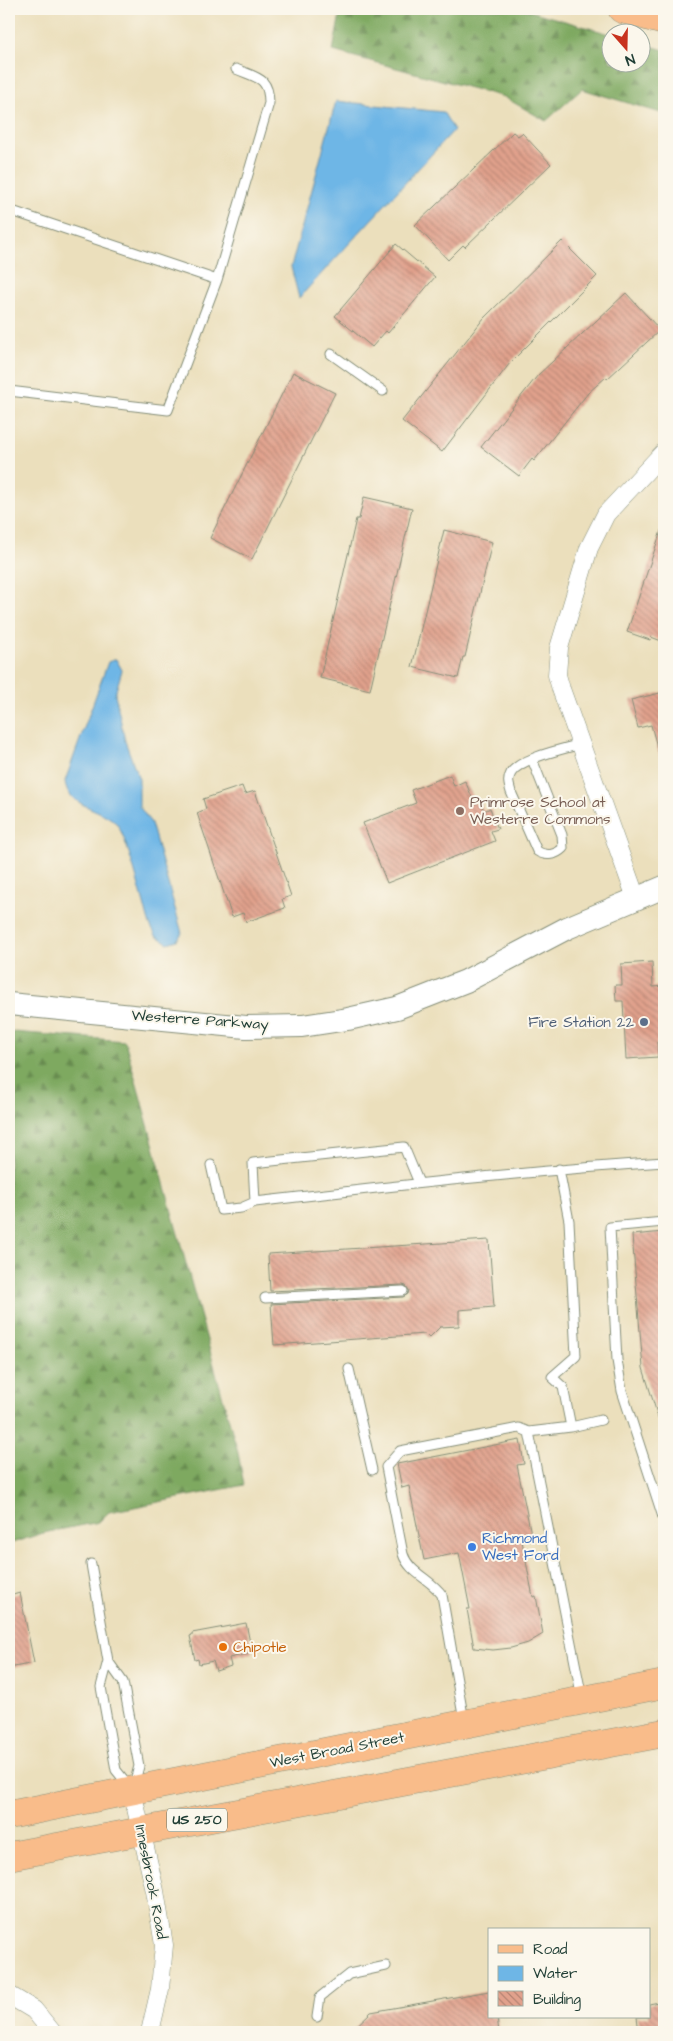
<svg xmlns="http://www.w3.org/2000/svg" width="673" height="2041" font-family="'Architects Daughter',sans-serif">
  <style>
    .forest { fill: url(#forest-firs); stroke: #4e734a }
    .water { fill: #6eb6e6; stroke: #467a8d }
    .building { fill: url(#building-back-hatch) }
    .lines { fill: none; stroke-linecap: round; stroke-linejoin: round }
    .service-casing { stroke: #858e78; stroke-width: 11 }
    .minor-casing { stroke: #858e78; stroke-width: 19 }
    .tertiary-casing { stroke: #858e78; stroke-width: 24 }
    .primary-casing { stroke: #858e78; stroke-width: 29 }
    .motorway-casing { stroke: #858e78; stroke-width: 29 }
    .service { stroke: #fff; stroke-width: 9 }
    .minor { stroke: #fff; stroke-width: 18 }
    .tertiary { stroke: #fff; stroke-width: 22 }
    .primary { stroke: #f9bc8a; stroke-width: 28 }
    .motorway { stroke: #f9bc8a; stroke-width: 28 }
    .education-dot { fill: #8d6e63; stroke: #fbf7ec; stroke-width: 2 }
    .service-dot { fill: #5c6f8a; stroke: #fbf7ec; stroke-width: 2 }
    .shop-dot { fill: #3f7fe0; stroke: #fbf7ec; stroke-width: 2 }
    .food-dot { fill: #e8710a; stroke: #fbf7ec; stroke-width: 2 }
    .labels { text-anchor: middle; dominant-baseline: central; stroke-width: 4; stroke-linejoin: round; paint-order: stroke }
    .shield { fill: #fbf7ec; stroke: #61756b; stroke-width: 1 }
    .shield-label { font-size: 14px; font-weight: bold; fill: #1f3d34 }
    .education-label { font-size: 15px; fill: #785e54; stroke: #fbf7ec; text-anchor: start }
    .street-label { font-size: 15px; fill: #1f3d34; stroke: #fbf7ec }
    .service-label { font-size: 15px; fill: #4e5e75; stroke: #fbf7ec; text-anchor: end }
    .shop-label { font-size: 15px; fill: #366cbe; stroke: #fbf7ec; text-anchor: start }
    .food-label { font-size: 15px; fill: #c56008; stroke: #fbf7ec; text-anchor: start }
  </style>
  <defs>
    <pattern id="forest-firs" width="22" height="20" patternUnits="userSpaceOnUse" patternTransform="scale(1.25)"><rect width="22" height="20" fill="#7ea960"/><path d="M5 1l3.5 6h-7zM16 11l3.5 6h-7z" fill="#678b50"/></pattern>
    <pattern id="building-back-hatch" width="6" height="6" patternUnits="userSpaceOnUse" patternTransform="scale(1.25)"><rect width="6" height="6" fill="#e1a18c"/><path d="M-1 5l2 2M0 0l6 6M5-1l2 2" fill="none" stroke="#b68473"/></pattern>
  </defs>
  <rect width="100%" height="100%" fill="#fbf7ec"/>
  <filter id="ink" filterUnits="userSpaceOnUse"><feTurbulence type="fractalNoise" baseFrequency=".02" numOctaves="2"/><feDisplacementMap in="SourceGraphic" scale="10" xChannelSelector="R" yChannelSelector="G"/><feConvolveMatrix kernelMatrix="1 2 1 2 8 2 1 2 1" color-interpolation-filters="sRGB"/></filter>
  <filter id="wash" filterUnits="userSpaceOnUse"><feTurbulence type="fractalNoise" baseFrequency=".0096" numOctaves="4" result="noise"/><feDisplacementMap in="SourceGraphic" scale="20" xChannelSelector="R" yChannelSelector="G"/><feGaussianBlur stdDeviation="1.12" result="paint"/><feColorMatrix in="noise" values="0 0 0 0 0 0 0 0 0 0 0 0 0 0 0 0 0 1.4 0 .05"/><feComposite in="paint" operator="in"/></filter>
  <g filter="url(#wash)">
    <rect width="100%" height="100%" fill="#ebdfbc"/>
    <path class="forest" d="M341,9H523L610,34V62H640L641,43L664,50V114L582,89L546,121L504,97L333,51Z
      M13,1032L125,1041L238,1453L244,1485L109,1512L99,1522L43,1533L9,1544V1041Z"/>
    <path class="water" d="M336,101L443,112L454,130L299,298L291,267Z
      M116,659L122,670L115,694L125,741L139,779V806L151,823L182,933L177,940L168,943L156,936L150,925C144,906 126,833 116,823C100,807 67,807 65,781L108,662Z"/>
    <g id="blocks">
      <path class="building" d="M513,132L518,136L522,133L551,164L465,247L463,245L448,260L415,225Z
        M562,241L597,276L510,363L442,452L402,421L484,318Z
        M396,244L435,277L388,333L386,331L372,347L335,316Z
        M626,293L660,330L607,379L606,377L588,393L534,461L532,459L519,476L481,447L538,375Z
        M293,372L335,393L252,559L210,538Z
        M364,497L412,508L370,690L320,678L356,519H359Z
        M662,528L664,529V642L651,637L650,640L627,632Z
        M444,530L492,542L465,657H463L458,678L412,667Z
        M664,692V758H660L651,725L638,728L631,700Z
        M450,775L454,786L465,781L475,804L480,801L484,811L490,808L498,829L491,831L495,841L387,883L363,823L416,803L411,790Z
        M242,786L245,794L255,791L291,896L282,899L285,908L246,922L243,913L232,917L197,813L206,809L203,799Z
        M652,962L653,987L664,986V1042H657L658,1057L626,1059L623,1001H616L615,985H622L621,964Z
        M664,1232V1426L661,1427L643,1368L632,1235Z
        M489,1240L494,1307L459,1310V1326L440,1327L429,1338L425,1334L274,1345L271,1304L403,1297L408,1294L409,1290L406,1286L403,1285L270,1291L268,1254Z
        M520,1440L524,1464L517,1465L532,1539L522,1541L533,1597L536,1596L543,1634L528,1643L511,1648L493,1650L474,1648L467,1609H470L459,1553L424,1560L409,1486L402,1488L397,1464Z
        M20,1593L34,1663L9,1668V1596Z
        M246,1623L252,1653L229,1658L231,1666L216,1671L213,1661L199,1664L198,1659L195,1660L190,1636L192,1635V1633Z
        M489,1991V2017H497L499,2032H350L371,2012Z
        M664,2001V2032H639L637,2017H649V2004Z"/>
    </g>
  </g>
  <g filter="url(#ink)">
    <use href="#blocks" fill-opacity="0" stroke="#858e78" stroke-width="1"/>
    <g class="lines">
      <g class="service-casing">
        <path id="service" d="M9,210L217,280
          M331,354L383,391
          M9,391L168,410L217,280L269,103C269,77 257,78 236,69
          M532,759L562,835L563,848C556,855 546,857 537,851L511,792C509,785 507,780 511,773C520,758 564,749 581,744
          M211,1165L221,1210L241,1208L255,1202C392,1186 527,1171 664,1162
          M255,1202L253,1163L404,1147L419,1183
          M664,1222L610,1227L617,1360L622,1391L664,1520
          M265,1298L403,1291
          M349,1369L372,1470
          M571,1427L601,1420
          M529,1432L571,1427L563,1387L552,1377L576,1356L569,1221L559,1169
          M91,1564L108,1661L123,1682L139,1766L134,1785
          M108,1661L101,1687L116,1770L129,1786
          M464,1721L442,1595C431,1579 409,1573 403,1554L386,1467L400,1451L519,1428L529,1432L582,1698
          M317,2017L320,1997L349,1974L386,1966"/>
      </g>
      <g class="minor-casing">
        <path id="minor" d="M636,898L561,689L557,675L559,648L589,548L606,514L664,452
          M132,1791L155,1891L164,1945L160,1989L150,2032
          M9,1995L34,2010L52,2032"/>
      </g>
      <g class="tertiary-casing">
        <path id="tertiary" d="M9,1004L246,1027L302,1026L348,1019L397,1008L466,981L567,928L664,887"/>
      </g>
      <g class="primary-casing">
        <path id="primary" d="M9,1815L664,1684
          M9,1856L664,1733"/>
      </g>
      <g class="motorway-casing">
        <path id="motorway" d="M622,9L664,21"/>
      </g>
      <use href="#service" class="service"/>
      <use href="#minor" class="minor"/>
      <use href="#tertiary" class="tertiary"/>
      <use href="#primary" class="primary"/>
      <use href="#motorway" class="motorway"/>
    </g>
  </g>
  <circle class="education-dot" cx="460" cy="811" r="5"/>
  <circle class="service-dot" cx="644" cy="1022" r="5"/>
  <circle class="shop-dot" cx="472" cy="1547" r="5"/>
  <circle class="food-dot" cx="223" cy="1647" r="5"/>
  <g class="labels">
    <rect class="shield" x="167" y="1808.5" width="60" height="23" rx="4"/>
    <g class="shield-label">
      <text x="197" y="1820">US 250</text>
    </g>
    <g class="education-label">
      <text x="470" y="802">Primrose School at<tspan x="470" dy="17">Westerre Commons</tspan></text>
    </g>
    <g class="street-label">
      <text transform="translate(200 1020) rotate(4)">Westerre Parkway</text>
      <text transform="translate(337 1750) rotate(-11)">West Broad Street</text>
      <text transform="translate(151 1882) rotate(79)">Innesbrook Road</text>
    </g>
    <g class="service-label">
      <text x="634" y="1022">Fire Station 22</text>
    </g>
    <g class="shop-label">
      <text x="482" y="1538">Richmond<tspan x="482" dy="17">West Ford</tspan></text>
    </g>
    <g class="food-label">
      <text x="233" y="1647">Chipotle</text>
    </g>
  </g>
  <rect width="673" height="2041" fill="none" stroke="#fbf7ec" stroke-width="30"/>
  <rect x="488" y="1928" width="162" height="90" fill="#fbf7ec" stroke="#a3ada2"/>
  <rect x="498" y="1945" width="25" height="8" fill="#f9bc8a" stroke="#a3ada2"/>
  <text x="533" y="1954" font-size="15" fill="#1f3d34">Road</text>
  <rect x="498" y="1966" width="25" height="15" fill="#6eb6e6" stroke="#a3ada2"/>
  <text x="533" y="1978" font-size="15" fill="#1f3d34">Water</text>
  <rect x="498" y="1991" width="25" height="15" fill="url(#building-back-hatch)" stroke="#a3ada2"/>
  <text x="533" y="2004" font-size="15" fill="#1f3d34">Building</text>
  <g transform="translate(626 48) rotate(160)"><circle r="24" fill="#fbf7ec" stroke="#a3ada2"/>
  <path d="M0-4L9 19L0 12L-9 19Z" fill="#c8321e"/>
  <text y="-8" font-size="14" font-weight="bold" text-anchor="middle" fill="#1f3d34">N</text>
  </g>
</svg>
